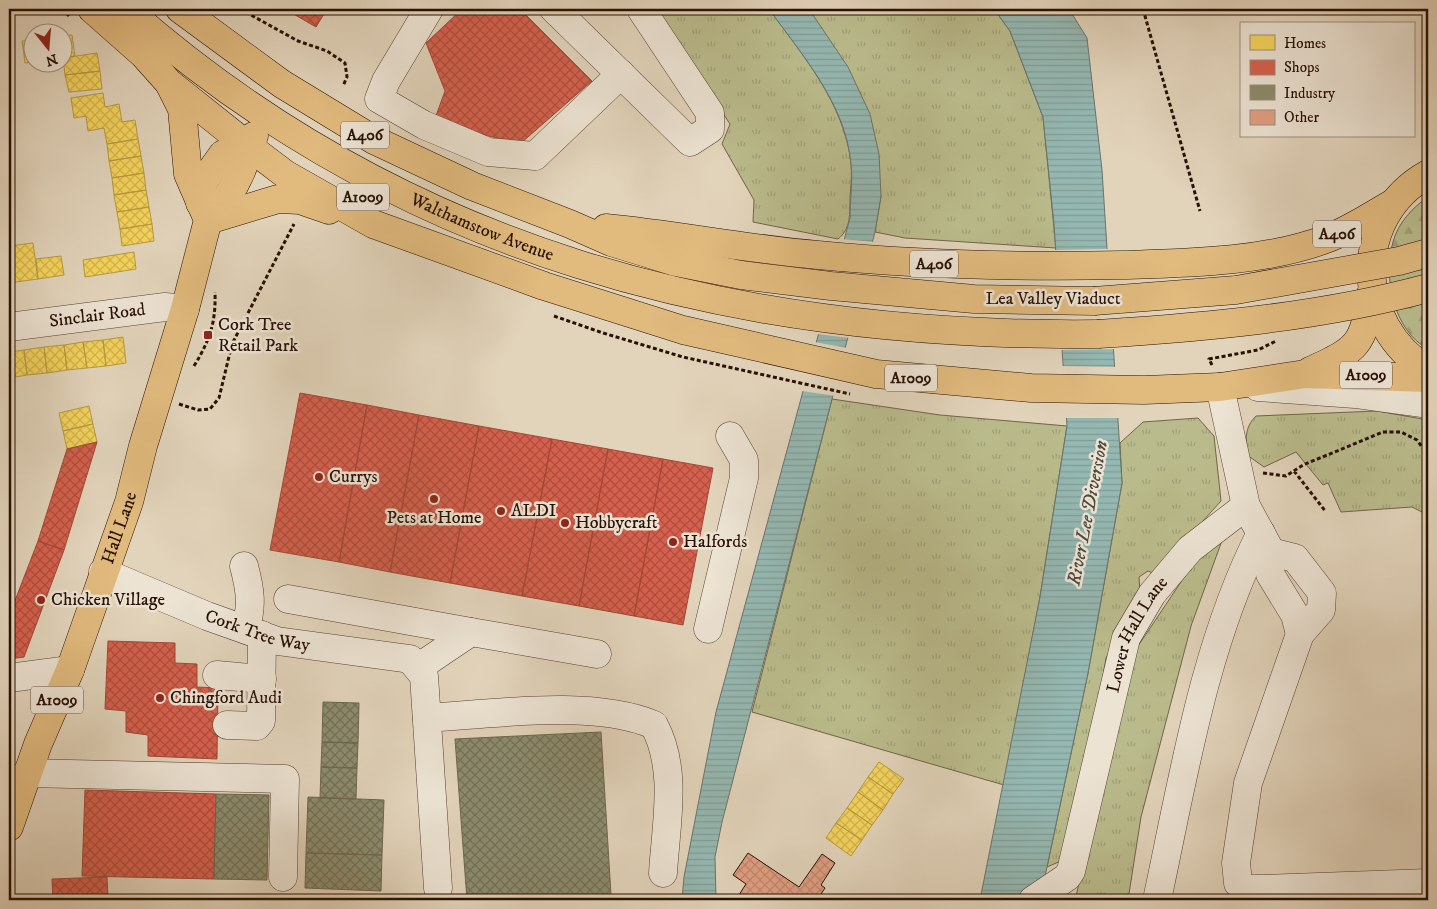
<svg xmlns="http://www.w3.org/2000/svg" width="1437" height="909" font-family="'IM FELL DW Pica',serif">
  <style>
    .grass { fill: url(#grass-tufts); stroke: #706548 }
    .forest { fill: url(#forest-firs); stroke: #706548 }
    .water { fill: url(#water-rules); stroke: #69746c }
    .pier { fill: #e2d4bb }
    .homes { fill: url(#homes-cross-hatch); stroke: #b89a41 }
    .shops { fill: url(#shops-cross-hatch); stroke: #a24837 }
    .industry { fill: url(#industry-cross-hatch); stroke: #6e664e }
    .building { fill: url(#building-cross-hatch); stroke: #270f03 }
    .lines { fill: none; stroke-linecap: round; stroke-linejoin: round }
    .minor-casing { stroke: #564031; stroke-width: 29 }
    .major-casing { stroke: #270f03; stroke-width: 29 }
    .highway-casing { stroke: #270f03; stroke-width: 29 }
    .path { stroke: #270f03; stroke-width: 3; stroke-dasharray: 4 2.5; stroke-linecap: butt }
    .minor { stroke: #ece3d3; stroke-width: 28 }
    .major { stroke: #e1ba7e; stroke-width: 28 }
    .highway { stroke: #e1ba7e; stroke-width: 28 }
    .highway-bridge-casing { stroke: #270f03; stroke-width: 29; stroke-linecap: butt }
    .highway-bridge { stroke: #e1ba7e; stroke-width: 28 }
    .poi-dot { fill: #8f2418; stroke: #ece3d3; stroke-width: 2 }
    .labels { text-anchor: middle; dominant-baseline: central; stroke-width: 5; stroke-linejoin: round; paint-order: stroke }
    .shield { fill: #ece3d3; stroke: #624f41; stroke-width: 1 }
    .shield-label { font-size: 16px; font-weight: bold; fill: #270f03 }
    .street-label { font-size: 18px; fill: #270f03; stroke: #ece3d3 }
    .poi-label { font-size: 18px; fill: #270f03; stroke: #ece3d3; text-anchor: start }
    .water-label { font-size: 19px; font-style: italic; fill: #4e4a40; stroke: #ece3d3 }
  </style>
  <defs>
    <pattern id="grass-tufts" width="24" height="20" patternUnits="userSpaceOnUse" patternTransform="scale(1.25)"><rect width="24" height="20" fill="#babb8c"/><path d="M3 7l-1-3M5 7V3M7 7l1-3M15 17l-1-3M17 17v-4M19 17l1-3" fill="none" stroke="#a0a077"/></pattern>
    <pattern id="forest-firs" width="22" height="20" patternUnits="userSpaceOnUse" patternTransform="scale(1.25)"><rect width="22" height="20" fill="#babb8c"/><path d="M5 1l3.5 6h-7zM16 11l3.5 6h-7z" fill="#a0a077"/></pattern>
    <pattern id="water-rules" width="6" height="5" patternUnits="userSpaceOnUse" patternTransform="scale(1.25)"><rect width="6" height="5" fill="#95b8b2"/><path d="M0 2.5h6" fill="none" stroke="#809d97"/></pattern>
    <pattern id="homes-cross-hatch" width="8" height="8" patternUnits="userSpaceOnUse" patternTransform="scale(1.25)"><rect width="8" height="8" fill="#f6d55c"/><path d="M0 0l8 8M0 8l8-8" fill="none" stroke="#d3b64e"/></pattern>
    <pattern id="shops-cross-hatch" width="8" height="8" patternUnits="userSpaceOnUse" patternTransform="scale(1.25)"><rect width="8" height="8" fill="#d6604d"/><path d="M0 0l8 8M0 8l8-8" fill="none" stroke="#ae4e3e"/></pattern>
    <pattern id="industry-cross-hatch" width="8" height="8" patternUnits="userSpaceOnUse" patternTransform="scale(1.25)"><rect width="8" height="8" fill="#8c8c6e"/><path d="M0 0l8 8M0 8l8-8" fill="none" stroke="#727158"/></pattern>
    <pattern id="building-cross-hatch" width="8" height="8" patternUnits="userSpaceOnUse" patternTransform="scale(1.25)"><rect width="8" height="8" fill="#e09f81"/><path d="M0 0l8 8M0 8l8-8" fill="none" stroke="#c0886e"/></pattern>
  </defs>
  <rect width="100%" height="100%" fill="#e2d4bb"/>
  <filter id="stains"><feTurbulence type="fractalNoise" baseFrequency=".004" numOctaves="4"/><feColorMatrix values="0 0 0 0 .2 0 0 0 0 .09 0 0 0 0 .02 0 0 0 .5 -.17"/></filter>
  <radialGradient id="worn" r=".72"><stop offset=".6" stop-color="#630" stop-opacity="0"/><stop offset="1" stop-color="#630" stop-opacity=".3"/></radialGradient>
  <path class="grass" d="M654,9H769C803,56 844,103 851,163C852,174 851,186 850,197C850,213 851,229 838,239L753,222L754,200L722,144L730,124Z
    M809,9H994L1010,31L1043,117L1056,248L905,238L875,232L881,196Z
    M832,399L940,415L1067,426L1040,597L1004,785L752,712Z
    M1377,411L1428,420V515L1412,507L1341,512L1328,483L1323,485L1296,452L1264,467L1247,455C1246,439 1244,428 1256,416Z
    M1198,418L1214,436L1221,501L1155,574L1148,571L1139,577L1140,592L1106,658L1085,779L1061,861L1047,867L1088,673L1122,483L1120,443L1143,422Z
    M1224,535L1191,626L1141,817L1128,900H1075L1134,652L1193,564Z"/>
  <path class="forest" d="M1428,197V349C1393,330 1383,277 1393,242C1398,223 1413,207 1428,197Z"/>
  <path class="water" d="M769,9H809L848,67L870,114L879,154L881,196L875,232L832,399L722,822L715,857L716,900H682L684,877L716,712L850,218C850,200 853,181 851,164C846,104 802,55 769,9Z
    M994,9H1069L1087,38L1102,170L1122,483L1088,673L1040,900H980L1040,597L1067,426L1054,224L1043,117L1010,31Z"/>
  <path class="pier" d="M841,239L875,242L850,338L816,334Z
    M1109,249L1116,349L1060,350L1053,250Z
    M814,342L848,348L836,396L802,391Z
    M1061,366L1117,367L1120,418H1064Z"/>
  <path class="homes" d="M72,35L75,56L62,58V36Z
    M32,40V62L25,63L22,41Z
    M9,42L12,70L9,71Z
    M97,53L100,71L65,75L63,58Z
    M100,71L102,89L69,92L65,75Z
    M103,93L105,107L119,104L122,122L135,120L138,139L107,144L104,128L88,131L86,116L74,118L71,98Z
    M138,139L141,156L109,161L107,144Z
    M141,156L144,173L112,178L109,161Z
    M144,173L146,190L114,195L112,178Z
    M146,190L149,207L117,212L114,195Z
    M149,207L152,224L120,229L117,212Z
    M152,224L154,241L122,246L120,229Z
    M33,243L38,279L9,283V246Z
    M134,252L136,269L85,277L83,260Z
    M61,256L64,275L38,279L36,259Z
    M123,337L126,363L106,366L103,340Z
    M103,340L106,366L87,368L83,342Z
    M83,342L87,368L67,370L64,345Z
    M64,345L67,370L47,373L44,347Z
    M44,347L47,373L27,375L24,350Z
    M24,350L27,375L9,378V352Z
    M89,406L93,424L63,431L59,413Z
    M93,424L97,442L67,449L63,431Z
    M879,762L904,779L893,794L868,777Z
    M868,777L893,794L883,810L858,792Z
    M858,792L883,810L872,825L847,808Z
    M847,808L872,825L862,840L836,823Z
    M836,823L862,840L851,856L826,838Z"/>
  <path class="shops" d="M285,9H327L316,27Z
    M462,9H520L592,81L521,143L433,124L445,91L426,43Z
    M300,393L367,405L339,562L270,550Z
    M367,405L419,415L390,572L339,562Z
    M419,415L479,426L450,583L390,572Z
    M479,426L552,439L522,596L450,583Z
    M552,439L608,449L579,606L522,596Z
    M97,442L64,550L38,541L67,449Z
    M608,449L663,459L634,616L579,606Z
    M663,459L713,468L683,625L634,616Z
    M38,541L64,550L24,657L9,659V616Z
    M108,641L175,643V663L197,664V687L218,688L217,759L148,756V735L126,732V711L105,709Z
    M85,790L216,794L214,879L82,876Z
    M107,877L108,900H53L52,879Z"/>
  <path class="industry" d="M323,702L359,703L358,743L322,742Z
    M601,732L611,895L522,900H467L455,739Z
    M322,742L358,743L357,768L321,767Z
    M321,767L357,768L356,799L320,798Z
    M216,794L269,795L267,880L214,879Z
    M308,797L384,800L382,855L306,853Z
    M306,853L382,855L381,891L305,888Z"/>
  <path class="building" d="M748,853L799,887L822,854L835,863L821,885L825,888L817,900H740L737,898L746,884L733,875Z"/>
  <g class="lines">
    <g class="minor-casing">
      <g id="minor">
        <path d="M429,9L386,81L379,99L424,125L488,152L535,156L621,74"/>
        <path d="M554,9L690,142L710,129V113L641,9"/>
        <path id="s1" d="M9,327L165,307L185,309"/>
        <path d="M1220,387L1246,506L1271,552L1270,574L1295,615L1300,634"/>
        <path d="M1258,387L1355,394L1428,404"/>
        <path d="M1271,552L1295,558L1322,593L1321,610L1300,634L1248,783L1236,863L1238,883L1246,889H1262L1428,883"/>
        <path d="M244,566C250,589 253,606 245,629"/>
        <path id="s2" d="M103,572L207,616L277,641L410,659L424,676L438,888"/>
        <path d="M288,599L471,632"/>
        <path d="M708,629L744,478V460L730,436"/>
        <path d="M419,667L471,632L597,654"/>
        <path d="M217,675L262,679"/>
        <path d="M9,678L70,670"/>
        <path d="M427,718C494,714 592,699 654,725C678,770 666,823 663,873"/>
        <path d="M227,725L257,726L261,721L262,635"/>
        <path d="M27,773L285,779L283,877"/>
        <path id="s3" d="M1033,900L1067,877L1071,871L1126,638L1152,594L1190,549L1246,506"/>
        <path d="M1157,900C1183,779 1204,644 1261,533"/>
      </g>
    </g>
    <g class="major-casing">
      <g id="major">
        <path d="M92,9L144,55L169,83L248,146L285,174L373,224L544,286L683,330L876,374L1031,388L1144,390L1220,387L1305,374L1428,378"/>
        <path d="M1428,174C1351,217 1354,326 1428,370"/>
        <path d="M200,203L203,182L223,154L248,146"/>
        <path d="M208,220L278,199L300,200L329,210"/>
        <path d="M208,220C219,206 232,193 239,176C246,163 247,149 254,136"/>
        <path d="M1310,371C1358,349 1363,346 1371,294"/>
        <path id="s4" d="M9,827L38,744L70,670L129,502L143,446L185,309L208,220L188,174L182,109L170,85"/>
      </g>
    </g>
    <g class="highway-casing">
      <g id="highway">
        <path id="s5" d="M126,9C403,253 734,338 1098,334"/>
        <path d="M180,9L282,84L374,140L472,186L570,224L611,242L676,262L741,275L831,286L974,299L1094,301"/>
        <path d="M606,228C677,235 747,249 818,255C920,265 1021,267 1123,265C1188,263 1265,262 1326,239C1350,230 1371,216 1393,203"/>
      </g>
    </g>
    <path class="path" d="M63,9L69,16
      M240,9L298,41L327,51L345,63L347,77L343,86
      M1143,9L1200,211
      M554,316L603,333L683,357L850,394
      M1212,365L1209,359L1258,350L1276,341
      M194,366C210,340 216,322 215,292
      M179,404L198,410L210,409L219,398L232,344L294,224
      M1294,471L1326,512
      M1263,473L1286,476L1303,465L1383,432H1401L1417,440L1428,455"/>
    <use href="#minor" class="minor"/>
    <use href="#major" class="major"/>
    <use href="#highway" class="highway"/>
    <g class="highway-bridge-casing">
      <path id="highway-bridge" d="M1094,301L1236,290L1399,261L1428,253
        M1098,334C1208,327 1321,317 1428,288"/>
    </g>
    <use href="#highway-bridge" class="highway-bridge"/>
  </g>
  <g class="poi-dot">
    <rect x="203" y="330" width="10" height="10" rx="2.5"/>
    <circle cx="319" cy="477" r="5"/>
    <circle cx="434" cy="499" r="5"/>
    <circle cx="501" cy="511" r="5"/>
    <circle cx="565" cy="523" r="5"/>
    <circle cx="673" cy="542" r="5"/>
    <circle cx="41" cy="600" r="5"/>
    <circle cx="160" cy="698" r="5"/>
  </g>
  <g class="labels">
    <g class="shield">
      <rect x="341" y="121.5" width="48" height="27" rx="4"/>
      <rect x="337" y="183.5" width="52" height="27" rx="4"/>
      <rect x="1313" y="220.5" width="48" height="27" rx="4"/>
      <rect x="910" y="250.5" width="48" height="27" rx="4"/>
      <rect x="1340" y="361.5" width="52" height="27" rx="4"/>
      <rect x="885" y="364.5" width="52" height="27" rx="4"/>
      <rect x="31" y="686.5" width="52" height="27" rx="4"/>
    </g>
    <g class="shield-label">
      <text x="365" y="135">A406</text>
      <text x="363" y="197">A1009</text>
      <text x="1337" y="234">A406</text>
      <text x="934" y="264">A406</text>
      <text x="1366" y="375">A1009</text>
      <text x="911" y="378">A1009</text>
      <text x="57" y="700">A1009</text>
    </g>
    <g class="street-label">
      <text stroke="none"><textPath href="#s5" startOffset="420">Walthamstow Avenue</textPath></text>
      <text x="1053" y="299">Lea Valley Viaduct</text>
      <text stroke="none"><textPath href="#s1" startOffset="89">Sinclair Road</textPath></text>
      <text stroke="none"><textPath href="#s4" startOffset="319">Hall Lane</textPath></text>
      <text stroke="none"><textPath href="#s2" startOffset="166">Cork Tree Way</textPath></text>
      <text stroke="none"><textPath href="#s3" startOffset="295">Lower Hall Lane</textPath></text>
    </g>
    <g class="poi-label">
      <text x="218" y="325">Cork Tree<tspan x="218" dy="21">Retail Park</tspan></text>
      <text x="329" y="477">Currys</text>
      <text x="511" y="511">ALDI</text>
      <text x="434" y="518" text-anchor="middle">Pets at Home</text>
      <text x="575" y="523">Hobbycraft</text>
      <text x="683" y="542">Halfords</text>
      <text x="51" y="600">Chicken Village</text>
      <text x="170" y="698">Chingford Audi</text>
    </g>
    <g class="water-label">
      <text transform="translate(1088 513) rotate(-79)">River Lee Diversion</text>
    </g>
  </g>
  <rect width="1437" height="909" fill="none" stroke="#e2d4bb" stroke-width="30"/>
  <rect x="10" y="10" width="1417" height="889" fill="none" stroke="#270f03" stroke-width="2.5"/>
  <rect x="15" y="15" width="1407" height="879" fill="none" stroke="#270f03"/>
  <rect x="1240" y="22" width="175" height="115" fill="#ece3d3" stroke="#9d8e80"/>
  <rect x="1250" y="35" width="25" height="15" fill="#f6d55c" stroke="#9d8e80"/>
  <text x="1284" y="48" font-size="15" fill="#270f03">Homes</text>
  <rect x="1250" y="60" width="25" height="15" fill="#d6604d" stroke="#9d8e80"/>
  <text x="1284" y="72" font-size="15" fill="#270f03">Shops</text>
  <rect x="1250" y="85" width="25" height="15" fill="#8c8c6e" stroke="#9d8e80"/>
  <text x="1284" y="98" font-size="15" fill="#270f03">Industry</text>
  <rect x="1250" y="110" width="25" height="15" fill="#e09f81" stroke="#9d8e80"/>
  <text x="1284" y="122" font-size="15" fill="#270f03">Other</text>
  <g transform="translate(48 48) rotate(163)"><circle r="24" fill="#ece3d3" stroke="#9d8e80"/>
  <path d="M0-4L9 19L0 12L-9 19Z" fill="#8f2418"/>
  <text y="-8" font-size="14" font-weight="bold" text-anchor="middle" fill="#270f03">N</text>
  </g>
  <rect width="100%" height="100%" filter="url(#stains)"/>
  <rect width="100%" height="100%" fill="url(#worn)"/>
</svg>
